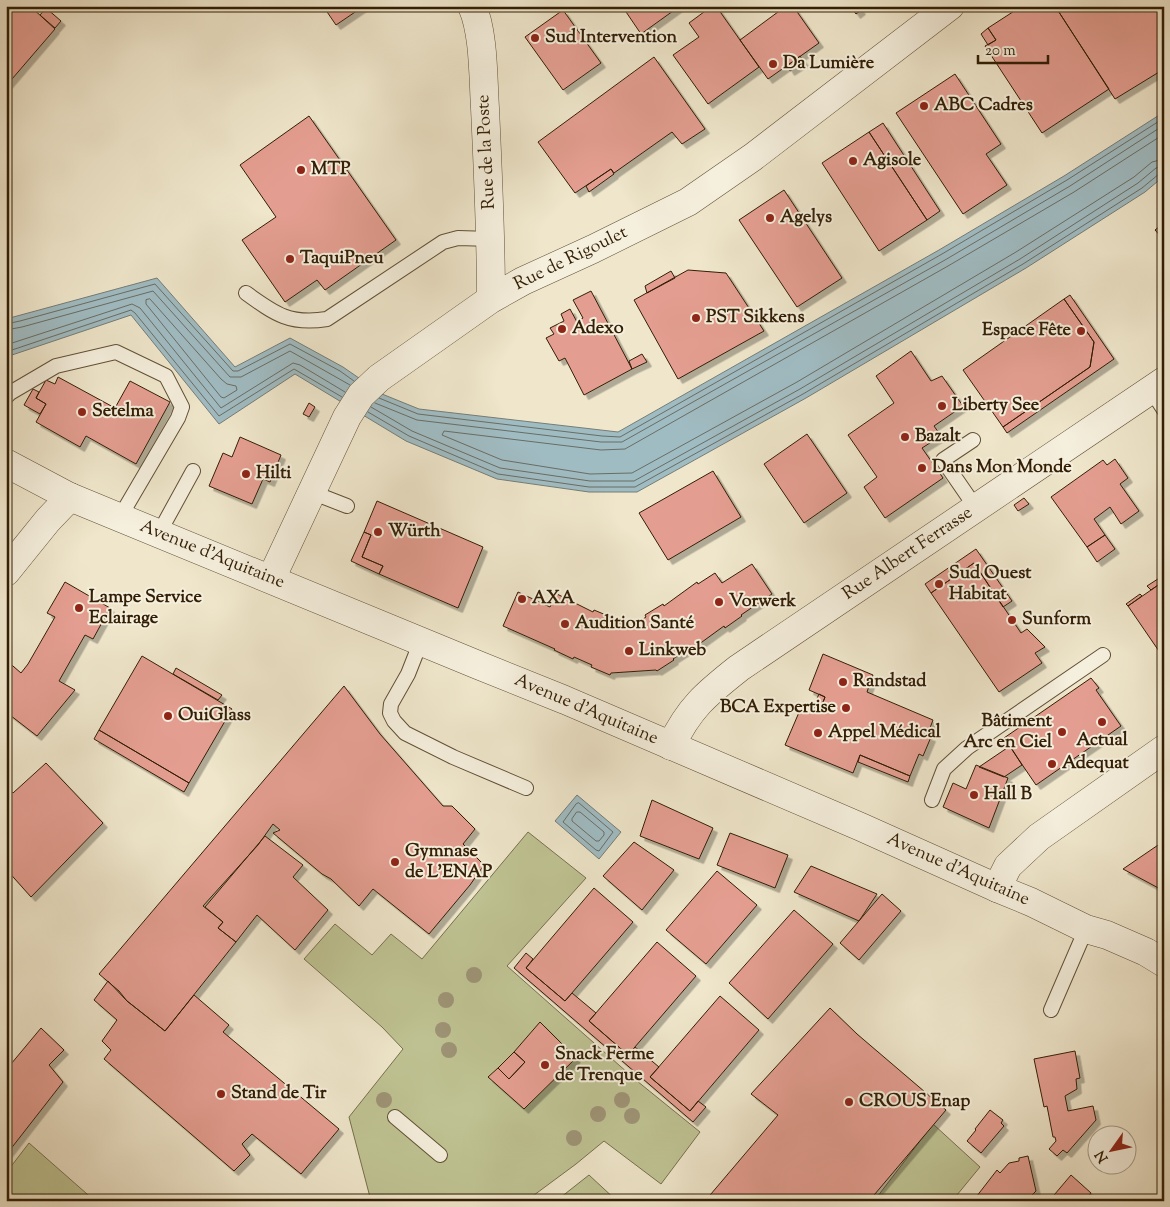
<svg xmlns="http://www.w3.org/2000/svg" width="1170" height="1207" font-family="'Sorts Mill Goudy',serif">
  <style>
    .green { fill: #bfc393; stroke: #78704c }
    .water { fill: #a0bcc3; stroke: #747d77 }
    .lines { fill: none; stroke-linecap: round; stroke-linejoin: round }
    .shore { stroke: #696d64; stroke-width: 1 }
    .building { fill: #e49e91; stroke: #321e05; filter: url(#shadow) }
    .service-casing { stroke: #615036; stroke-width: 16 }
    .minor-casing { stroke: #615036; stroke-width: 29 }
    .tertiary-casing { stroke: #615036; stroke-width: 29 }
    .service { stroke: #f5efdd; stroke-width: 14 }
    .minor { stroke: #f5efdd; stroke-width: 28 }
    .tertiary { stroke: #f5efdd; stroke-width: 28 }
    .tree { fill: #9e9476 }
    .poi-dot { fill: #8f2418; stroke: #f5efdd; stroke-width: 2 }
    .labels { text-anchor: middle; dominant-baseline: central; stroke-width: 4; stroke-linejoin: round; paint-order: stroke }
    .poi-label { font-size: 18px; font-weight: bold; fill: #321e05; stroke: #f5efdd; text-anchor: start }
    .street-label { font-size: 18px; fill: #321e05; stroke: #f5efdd }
  </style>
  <defs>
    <filter id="shadow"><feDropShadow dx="4.5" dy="4.5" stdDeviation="0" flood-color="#0004"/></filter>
  </defs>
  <rect width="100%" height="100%" fill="#efe6cb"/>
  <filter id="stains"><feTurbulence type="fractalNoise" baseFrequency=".004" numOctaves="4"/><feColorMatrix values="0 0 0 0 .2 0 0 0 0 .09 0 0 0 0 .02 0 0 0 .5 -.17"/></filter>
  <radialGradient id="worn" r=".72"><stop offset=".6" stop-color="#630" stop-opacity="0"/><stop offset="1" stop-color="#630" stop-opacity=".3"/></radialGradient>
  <path class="green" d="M528,832L586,878L507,966L637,1081L700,1132L661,1184L604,1141L576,1164L526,1201H371L349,1117L403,1049L382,1027L304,959L335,924L372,955L391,934L422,959Z
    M933,1124L980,1167L952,1201H874Z
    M29,1143L95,1201H6V1173Z
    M589,1175L617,1201H556Z"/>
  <path class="water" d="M1164,112V176L1145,192L1026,268L806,398L637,492H589L497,479L406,441L295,374L219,424L131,315L6,357V319L157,278L235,367L290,338L343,367L382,394L419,409L618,432L939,250L1064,176Z
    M577,795L621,832L599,859L555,821Z"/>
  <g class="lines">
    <path class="shore" d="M1164,134L1074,192L948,266L625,449L601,450L444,431L442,435L502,460L590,474L632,473L797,382L1016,252L1134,177L1152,162L1164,159
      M150,299L221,379L227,384L236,386L237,390L224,398L221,397L146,304V300Z
      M6,324L20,321L155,284L233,371H238L290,344L340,371L354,381
      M6,330L22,327L153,291L230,377H241L290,351L350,385
      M6,345L132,304L140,308L221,408L293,363L300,365L345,392
      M6,352L131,310L135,313L219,416L294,369L342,397
      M379,398L418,414L602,436L620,437L942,254L1067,180L1164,118
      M375,403L417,420L601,442H622L945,260L1070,186L1164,125
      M371,407L412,431L500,468L590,481H634L800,389L1020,259L1138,183L1156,168L1164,166
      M368,412L409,436L498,474L589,487H635L803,394L1023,264L1142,188L1159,174L1164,173
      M579,803L613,832L599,851L596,850L563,822L576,804Z
      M577,812H580L604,832V835L599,841H596L572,821V819Z"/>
  </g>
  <path class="building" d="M6,6H30L55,29L6,86Z
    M323,6H364L336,25Z
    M622,6H680L641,34Z
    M712,6H716L759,67L708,104L673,55L699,37L689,23Z
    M786,6H793L819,43L768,79L740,40Z
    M850,6H858L861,10L856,14Z
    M1022,6H1040L1042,9L1047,6H1055L1109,89L1042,133L985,46L996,40L988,28Z
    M1055,6H1164V69L1115,99Z
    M46,8L61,21L55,28L40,15Z
    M563,10L601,63L563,90L525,37Z
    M988,28L996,40L988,45L981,34Z
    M800,56L804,62L790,71L787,66Z
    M654,57L705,129L682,144L672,132L614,173L611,169L575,193L538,142Z
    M955,74L1001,144L986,154L1007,185L963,214L896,113Z
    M309,116L396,240L325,290L317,280L285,302L242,240L276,217L240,165Z
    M883,123L940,211L927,220L869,132Z
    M869,132L927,220L879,251L822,163Z
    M611,169L614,174L589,192L586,186Z
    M784,190L842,278L797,307L739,220Z
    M1164,223V240L1155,230Z
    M688,270L726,273L764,331L678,379L634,300Z
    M671,271L675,278L647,293L645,286Z
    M591,291L632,369L584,395L565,358L559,361L546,338L554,334L550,328L564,321L561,314L570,309L577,322L583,318L573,300Z
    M1070,295L1114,359L1007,433L1003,427L1090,367L1094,342L1064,299Z
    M1064,299L1094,342L1090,367L1003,427L963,370Z
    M911,351L931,381L942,376L963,406L934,426L941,436L922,448L943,478L885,518L864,487L877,477L848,435L894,403L876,376Z
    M642,354L647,362L632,369L629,361Z
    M58,377L115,408L130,381L170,402L136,464L86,436L80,447L36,422L46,404L36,398L46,380L55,384Z
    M33,389L39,392L36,398L46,404L40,414L24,405Z
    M309,403L315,407L309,417L303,414Z
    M807,434L847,493L804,523L764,464Z
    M240,437L281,455L270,482L263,479L252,504L209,486L223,453L232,457Z
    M1115,459L1128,478L1120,484L1139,511L1121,524L1110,507L1094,519L1105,535L1087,547L1051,497L1103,460L1107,465Z
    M713,471L741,517L668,560L639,513Z
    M1024,498L1029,504L1018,511L1014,505Z
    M377,501L483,547L458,608L379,574L383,566L362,557L371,535L364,532Z
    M364,532L371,535L362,557L383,566L379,574L351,561Z
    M1105,535L1115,549L1097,562L1087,547Z
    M976,549L1012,601L1003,607L974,563L931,593L925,584Z
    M974,563L1021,633L1027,629L1045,647L1035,653L1042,663L999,692L931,593Z
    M752,564L772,594L741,615L742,616L725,628L724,626L691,650L690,648L673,659L674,660L657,671L656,670L611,673L610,675L591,667L592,665L574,657L573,659L554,650L555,649L503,626L518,592L550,607L557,594L593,612L594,610L613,618L612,620L630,628L646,617L645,615L663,604L664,606L697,582L698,584L715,573L722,583Z
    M1164,575V581L1151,590L1147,586Z
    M1164,581V656L1163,657L1128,606Z
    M65,582L110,608L93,639L85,635L59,681L75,690L37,736L6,712V660L21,673L28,664L55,617L47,613Z
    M1140,594L1142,596L1128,606L1126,604Z
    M823,654L873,675L867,692L933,720L927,736L931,737L923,756L919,754L910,776L860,755L853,773L785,745L803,703L820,710L825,697L809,690Z
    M142,656L232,709L189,783L99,730Z
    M176,668L222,695L218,700L173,674Z
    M1091,678L1099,688L1096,690L1121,726L1036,785L1004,738Z
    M344,686L380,734L443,806H452L475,829L463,844L484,865L470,885L429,934L373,889L359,906L331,879L322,874L273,833L280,830L273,824L258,845L203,906L223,922L218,928L236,942L165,1031L127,1001L119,991L99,974Z
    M819,694L825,697L820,710L813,707Z
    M99,730L189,783L184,792L94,739Z
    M1010,746L1022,765L1004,777L979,767Z
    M860,755L910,776L908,782L858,762Z
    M46,763L103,823L31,897L6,869V786L13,793Z
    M976,765L1008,778L989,828L943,807L953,783L966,789Z
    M652,800L713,828L699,859L640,836Z
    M730,833L788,855L775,888L717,865Z
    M265,836L303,865L293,877L328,910L295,950L257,915L236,942L218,928L223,922L205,907Z
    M1164,841V891L1123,869Z
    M634,842L674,870L642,910L603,876Z
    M811,866L877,894L859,921L794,892Z
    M717,871L757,905L706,964L666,930Z
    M594,888L633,922L565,1001L526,968Z
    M882,894L901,911L859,960L840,943Z
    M794,910L833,944L768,1019L729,983Z
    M657,942L696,976L628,1055L589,1021Z
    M526,953L533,959L526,968L565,1001L572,993L596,1013L589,1021L628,1055L635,1047L659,1067L650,1077L690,1111L698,1101L706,1107L693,1122L514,968Z
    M108,981L127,1001L165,1031L194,995L229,1025L223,1032L339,1129L301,1174L252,1134L242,1144L250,1155L234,1171L104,1059L111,1050L102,1041L117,1020L94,1000Z
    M720,996L759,1030L690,1111L650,1077Z
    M830,1008L857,1034L946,1110L869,1201H705L778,1115L751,1094Z
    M540,1022L576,1058L524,1109L488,1077L498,1068L509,1079L525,1062L514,1052Z
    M41,1028L64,1050L49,1065L63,1082L6,1155V1070Z
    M1075,1051L1080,1078L1076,1079L1077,1089L1065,1096L1068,1111L1093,1106L1096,1120L1067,1153L1063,1150L1057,1156L1049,1149L1056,1141L1055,1137H1053L1047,1106L1044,1107L1034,1059Z
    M514,1052L525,1062L509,1079L498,1068Z
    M990,1110L1003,1120L1001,1123L1004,1126L981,1153L967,1141L976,1130L975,1129Z
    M1028,1156L1036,1191L1026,1201H973L997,1170L1000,1173L1009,1163L1019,1161V1158Z
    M1071,1175L1091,1193L1085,1201H1049Z"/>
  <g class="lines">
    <g class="service-casing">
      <path id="service" d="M246,293C275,314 290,325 327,319L443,242L458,238L491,239
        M1151,390L1164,410
        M6,397L10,393L56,366L116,352L166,376L182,407L178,418L120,517
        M973,440L943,460L976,508
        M311,492L347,506
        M159,533L193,471
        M421,641L408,674L391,704L390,713L394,721L405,733L453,757L526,788
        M932,800L944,769L967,748L1103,655
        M1051,1010L1086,929
        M395,1117L440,1155"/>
    </g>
    <g class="minor-casing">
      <path id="minor" d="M472,6C484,33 483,77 485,108C488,172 491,235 491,299
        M6,572L48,520L70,497
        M271,579L347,417L361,395L379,378L491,299L523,281L593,249L688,202L753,157L950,6
        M671,746C689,708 706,694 739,668L1164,381
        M997,888L1008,866L1039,837L1164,749"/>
    </g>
    <g class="tertiary-casing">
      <path id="tertiary" d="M6,463L70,497L478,665L565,700L861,827L997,888L1031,902L1086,929L1107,935L1146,952L1164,963"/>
    </g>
    <use href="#service" class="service"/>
    <use href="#minor" class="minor"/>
    <use href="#tertiary" class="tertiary"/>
  </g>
  <g class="tree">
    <circle cx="474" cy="975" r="8"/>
    <circle cx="446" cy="1000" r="8"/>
    <circle cx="443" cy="1030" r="8"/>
    <circle cx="449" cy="1050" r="8"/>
    <circle cx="384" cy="1100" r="8"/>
    <circle cx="622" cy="1100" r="8"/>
    <circle cx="598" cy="1114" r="8"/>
    <circle cx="632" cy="1116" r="8"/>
    <circle cx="574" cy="1138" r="8"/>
  </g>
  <g class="poi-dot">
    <circle cx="535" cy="38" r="5"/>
    <circle cx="773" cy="64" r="5"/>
    <circle cx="924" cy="106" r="5"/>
    <circle cx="853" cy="161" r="5"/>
    <circle cx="301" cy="170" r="5"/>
    <circle cx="770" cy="218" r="5"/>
    <circle cx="290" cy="259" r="5"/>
    <circle cx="696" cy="318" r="5"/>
    <circle cx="562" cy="329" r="5"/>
    <circle cx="1081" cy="331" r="5"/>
    <circle cx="942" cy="406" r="5"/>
    <circle cx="82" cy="412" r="5"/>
    <circle cx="905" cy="437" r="5"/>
    <circle cx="922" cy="468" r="5"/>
    <circle cx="246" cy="474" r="5"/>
    <circle cx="378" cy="532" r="5"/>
    <circle cx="939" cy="584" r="5"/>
    <circle cx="522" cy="599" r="5"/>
    <circle cx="719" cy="602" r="5"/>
    <circle cx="79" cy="608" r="5"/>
    <circle cx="1012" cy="620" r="5"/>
    <circle cx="565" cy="624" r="5"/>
    <circle cx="629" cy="651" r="5"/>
    <circle cx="843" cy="682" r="5"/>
    <circle cx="846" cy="708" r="5"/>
    <circle cx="168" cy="716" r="5"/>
    <circle cx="1102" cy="722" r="5"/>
    <circle cx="1062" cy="732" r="5"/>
    <circle cx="818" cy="733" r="5"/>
    <circle cx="1052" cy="764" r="5"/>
    <circle cx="974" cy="795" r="5"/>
    <circle cx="395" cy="862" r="5"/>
    <circle cx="545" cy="1065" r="5"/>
    <circle cx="221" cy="1094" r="5"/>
    <circle cx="849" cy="1102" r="5"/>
  </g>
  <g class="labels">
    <g class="poi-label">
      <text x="545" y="38">Sud Intervention</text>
      <text x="783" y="64">Da Lumière</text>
      <text x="934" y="106">ABC Cadres</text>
      <text x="863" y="161">Agisole</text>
      <text x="311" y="170">MTP</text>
      <text x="780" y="218">Agelys</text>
      <text x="300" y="259">TaquiPneu</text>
      <text x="706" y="318">PST Sikkens</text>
      <text x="572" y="329">Adexo</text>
      <text x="1071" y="331" text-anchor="end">Espace Fête</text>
      <text x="952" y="406">Liberty See</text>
      <text x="92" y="412">Setelma</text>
      <text x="915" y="437">Bazalt</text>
      <text x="932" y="468">Dans Mon Monde</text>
      <text x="256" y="474">Hilti</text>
      <text x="388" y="532">Würth</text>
      <text x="949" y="574">Sud Ouest<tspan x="949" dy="21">Habitat</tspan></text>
      <text x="89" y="598">Lampe Service<tspan x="89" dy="21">Eclairage</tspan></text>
      <text x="532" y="599">AXA</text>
      <text x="729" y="602">Vorwerk</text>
      <text x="1022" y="620">Sunform</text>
      <text x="575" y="624">Audition Santé</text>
      <text x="639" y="651">Linkweb</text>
      <text x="853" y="682">Randstad</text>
      <text x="836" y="708" text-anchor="end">BCA Expertise</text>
      <text x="178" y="716">OuiGlass</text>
      <text x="1052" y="722" text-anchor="end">Bâtiment<tspan x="1052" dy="21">Arc en Ciel</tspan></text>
      <text x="828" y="733">Appel Médical</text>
      <text x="1102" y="741" text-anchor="middle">Actual</text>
      <text x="1062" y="764">Adequat</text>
      <text x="984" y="795">Hall B</text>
      <text x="405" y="852">Gymnase<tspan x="405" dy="21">de L'ENAP</tspan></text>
      <text x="555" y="1055">Snack Ferme<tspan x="555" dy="21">de Trenque</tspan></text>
      <text x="231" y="1094">Stand de Tir</text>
      <text x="859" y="1102">CROUS Enap</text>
    </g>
    <g class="street-label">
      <text transform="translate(487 152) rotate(-93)">Rue de la Poste</text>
      <text transform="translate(571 259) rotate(-26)">Rue de Rigoulet</text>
      <text transform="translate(908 554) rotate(-34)">Rue Albert Ferrasse</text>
      <text transform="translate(212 555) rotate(22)">Avenue d'Aquitaine</text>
      <text transform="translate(586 710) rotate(23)">Avenue d'Aquitaine</text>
      <text transform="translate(958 870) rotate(24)">Avenue d'Aquitaine</text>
    </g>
  </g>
  <rect width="1170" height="1207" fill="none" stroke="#efe6cb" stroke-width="25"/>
  <rect x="8" y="8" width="1155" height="1192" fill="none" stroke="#321e05" stroke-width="2.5"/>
  <rect x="12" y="12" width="1145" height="1182" fill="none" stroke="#321e05"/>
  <g transform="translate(1112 1150) rotate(237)"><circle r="24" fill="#f5efdd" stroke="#a79b87"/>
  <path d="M0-4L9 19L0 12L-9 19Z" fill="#8f2418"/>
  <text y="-8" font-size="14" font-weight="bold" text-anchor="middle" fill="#321e05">N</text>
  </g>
  <path d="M978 55v8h70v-8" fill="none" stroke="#321e05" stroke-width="2.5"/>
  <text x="985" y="55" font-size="15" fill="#321e05" stroke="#f5efdd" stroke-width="4" paint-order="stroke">20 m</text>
  <rect width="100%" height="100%" filter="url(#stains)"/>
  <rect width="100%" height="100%" fill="url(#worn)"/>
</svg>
